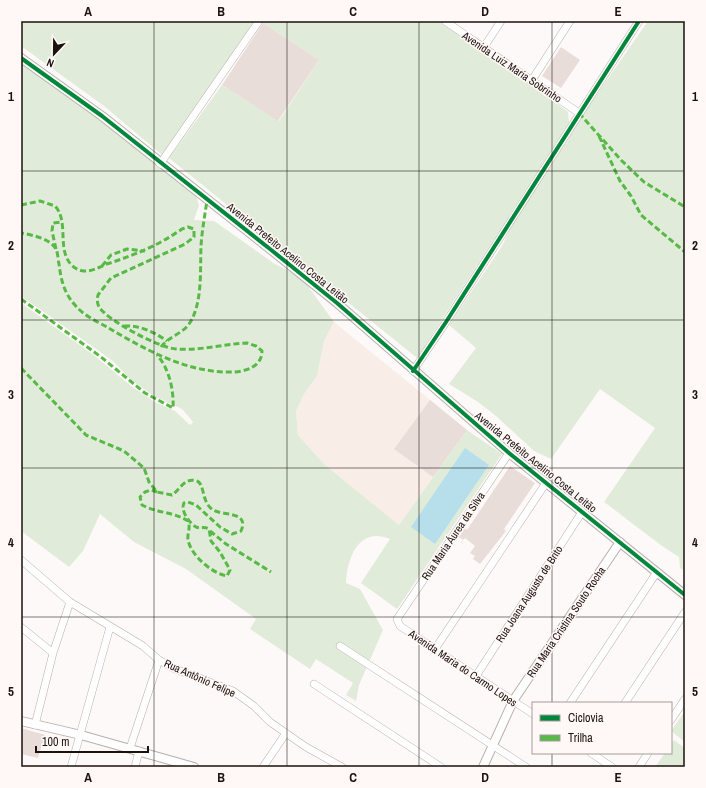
<svg xmlns="http://www.w3.org/2000/svg" width="706" height="788" font-family="'Archivo Narrow',sans-serif">
  <style>
    .industrial { fill: #f8eee7 }
    .green { fill: #e0ecd9 }
    .water { fill: #b7dfeb }
    .building { fill: #e9ddd9 }
    .lines { fill: none; stroke-linecap: round; stroke-linejoin: round }
    .minor-casing { stroke: #b7b0ad; stroke-width: 8 }
    .tertiary-casing { stroke: #b7b0ad; stroke-width: 10 }
    .minor { stroke: #fffefe; stroke-width: 7 }
    .tertiary { stroke: #fffefe; stroke-width: 8 }
    .quiet { stroke: #58b947; stroke-width: 3; stroke-dasharray: 6 3; stroke-linecap: butt }
    .cycleway-casing { stroke: #fff8f6; stroke-width: 6 }
    .cycleway { stroke: #00873e; stroke-width: 4 }
    .grid { fill: none; stroke: #1b110d; stroke-width: 1; stroke-opacity: 0.55 }
    .labels { text-anchor: middle; dominant-baseline: central; stroke-width: 3; stroke-linejoin: round; paint-order: stroke }
    .street-label { font-size: 11px; fill: #1b110d; stroke: #fff8f6 }
    .neatline { fill: none; stroke: #1b110d; stroke-width: 1.5 }
    .grid-label { font-size: 13px; text-anchor: middle; font-weight: bold; fill: #1b110d }
  </style>
  <rect width="100%" height="100%" fill="#fdf9f8"/>
  <path class="industrial" d="M334,322L467,430L399,525L324,464L298,435L296,411L304,394L317,376L324,341Z"/>
  <path class="green" d="M21,21H254L162,155L104,106L21,46Z
    M264,21H438L511,69L568,112L569,123L417,358L169,158L222,85L279,121L319,60L263,23Z
    M648,21H685V571L680,568L679,557C653,541 629,520 604,502L655,428L600,389L551,459L534,451L496,416L478,402L449,384L476,348L449,325L502,246L509,231L551,163L567,142L577,123Z
    M21,59L53,81L195,193L199,205L194,220L214,221L275,264L303,277L310,289L334,322L324,341L317,376L304,394L296,411L298,435L324,464L399,525L467,430L502,454L397,609L361,583L390,539C359,526 347,558 346,583L360,589L383,630L359,685L356,701L346,695L353,683L316,659L310,669L250,629L256,619L186,569L134,542L100,514L83,551L69,567L21,531V303L95,356L131,386L155,402L175,411L190,425L193,422L182,409L154,396L131,380L113,361L21,296Z
    M685,711V742L671,731Z
    M674,740L685,748V762L682,767H655L665,753H671V744Z"/>
  <path class="water" d="M465,448L489,465L435,544L411,527Z"/>
  <path class="building" d="M263,23L319,60L278,121L222,85Z
    M561,47L580,60L561,88L542,76Z
    M430,400L467,430L433,477L394,449Z
    M510,466L535,483L504,529L506,531L480,564L473,559L475,556L470,553L475,546L465,538L463,540L459,537L465,528L467,530Z
    M21,728L45,735L38,758L21,754Z"/>
  <g class="lines">
    <g class="minor-casing">
      <path id="minor" d="M445,21L579,113
        M484,47L501,21
        M532,80L570,21
        M160,164L259,21
        M413,371L446,322L639,21
        M509,453L397,619L400,626L533,714
        M21,560L70,602L143,646L159,660L173,668L233,691L254,706L270,722L306,747L342,767
        M21,627L53,653
        M340,646L526,767
        M435,649L546,483
        M476,676L582,512
        M314,684L441,767
        M570,703L657,572
        M625,703L685,612
        M671,720L685,699
        M35,725L53,653L70,602
        M130,748L159,660
        M591,753L612,767
        M71,767L110,627
        M135,767L139,751
        M263,767L286,733
        M639,767L648,753"/>
    </g>
    <g class="tertiary-casing">
      <path id="tertiary" d="M21,58L102,116L270,249L337,303L509,453L685,595
        M21,721L81,735L194,767
        M483,767L513,701L620,542"/>
    </g>
    <use href="#minor" class="minor"/>
    <use href="#tertiary" class="tertiary"/>
    <path class="quiet" d="M579,113L621,160L644,182L685,207
      M599,136L620,181L631,196L641,215L685,252
      M21,205L40,201L55,206C67,219 60,241 66,256C69,264 75,270 84,271C93,272 102,265 110,263C137,254 159,245 182,229L188,227L194,229V237L185,244L111,278L98,295C97,299 97,303 99,307C108,321 160,348 176,349C200,351 223,344 247,343L256,346L262,351C262,367 245,372 231,372C187,373 144,349 107,327C96,321 83,315 75,305C64,293 61,280 59,264C58,260 58,253 56,249C49,238 32,235 21,233
      M56,249L52,231L53,223L61,222
      M102,266L111,255L127,249L145,251
      M21,299L101,357L145,393L173,408C174,390 169,368 157,355
      M124,326C140,325 154,332 167,341
      M161,347C168,337 182,334 189,324C203,304 200,268 201,246C202,230 205,215 207,200
      M21,368L86,435L124,451L144,468L149,482L157,492L172,495C180,490 184,477 197,481C205,484 201,502 213,510C223,516 250,511 241,531L232,534L220,527L196,505L188,502L184,503C180,510 189,523 196,527C201,529 204,526 209,529L211,541L220,552L230,570L227,576C211,573 191,555 188,540C187,533 191,528 188,521C174,512 157,513 142,505L140,497L145,492L151,490L157,492
      M210,531L226,544L271,572"/>
    <g class="cycleway-casing">
      <path id="cycleway" d="M21,58L102,116L270,249L337,303L509,453L685,595
        M413,371L446,322L639,21"/>
    </g>
    <use href="#cycleway" class="cycleway"/>
  </g>
  <path class="grid" d="M154,21V767M287,21V767M419,21V767M552,21V703M21,171H685M21,320H685M21,468H685M21,617H685M552,753V767"/>
  <g class="labels">
    <g class="street-label">
      <text transform="translate(512 67) rotate(34)">Avenida Luiz Maria Sobrinho</text>
      <text transform="translate(288 253) rotate(39)">Avenida Prefeito Acelino Costa Leitão</text>
      <text transform="translate(536 462) rotate(39)">Avenida Prefeito Acelino Costa Leitão</text>
      <text transform="translate(453 536) rotate(-56)">Rua Maria Áurea da Silva</text>
      <text transform="translate(529 594) rotate(-57)">Rua Joana Augusto de Brito</text>
      <text transform="translate(566 622) rotate(-56)">Rua Maria Cristina Souto Rocha</text>
      <text transform="translate(463 668) rotate(34)">Avenida Maria do Carmo Lopes</text>
      <text transform="translate(200 678) rotate(24)">Rua Antônio Felipe</text>
    </g>
  </g>
  <rect width="706" height="788" fill="none" stroke="#fff8f6" stroke-width="44"/>
  <rect x="532" y="702" width="140" height="52" fill="#fff8f6" stroke="#a49c99"/>
  <rect x="540" y="715" width="20" height="6" fill="#00873e" stroke="#a49c99"/>
  <text x="568" y="722" font-size="12" fill="#1b110d">Ciclovia</text>
  <rect x="540" y="735" width="20" height="6" fill="#58b947" stroke="#a49c99"/>
  <text x="568" y="742" font-size="12" fill="#1b110d">Trilha</text>
  <g transform="translate(54 54) rotate(202)" stroke="#fff8f6" stroke-width="3" paint-order="stroke">
  <path d="M0-3L7 15L0 10L-7 15Z" fill="#1b110d"/>
  <text y="-6" font-size="11" font-weight="bold" text-anchor="middle" fill="#1b110d">N</text>
  </g>
  <path d="M36 746v6h112v-6" fill="none" stroke="#1b110d" stroke-width="2"/>
  <text x="42" y="746" font-size="12" fill="#1b110d" stroke="#fff8f6" stroke-width="3" paint-order="stroke">100 m</text>
  <rect x="22" y="22" width="662" height="744" class="neatline"/>
  <g class="grid-label">
    <text x="88" y="16">A</text>
    <text x="221" y="16">B</text>
    <text x="353" y="16">C</text>
    <text x="485" y="16">D</text>
    <text x="618" y="16">E</text>
    <text x="11" y="101">1</text>
    <text x="695" y="101">1</text>
    <text x="11" y="250">2</text>
    <text x="695" y="250">2</text>
    <text x="11" y="399">3</text>
    <text x="695" y="399">3</text>
    <text x="11" y="547">4</text>
    <text x="695" y="547">4</text>
    <text x="11" y="696">5</text>
    <text x="695" y="696">5</text>
    <text x="88" y="782">A</text>
    <text x="221" y="782">B</text>
    <text x="353" y="782">C</text>
    <text x="485" y="782">D</text>
    <text x="618" y="782">E</text>
  </g>
</svg>
